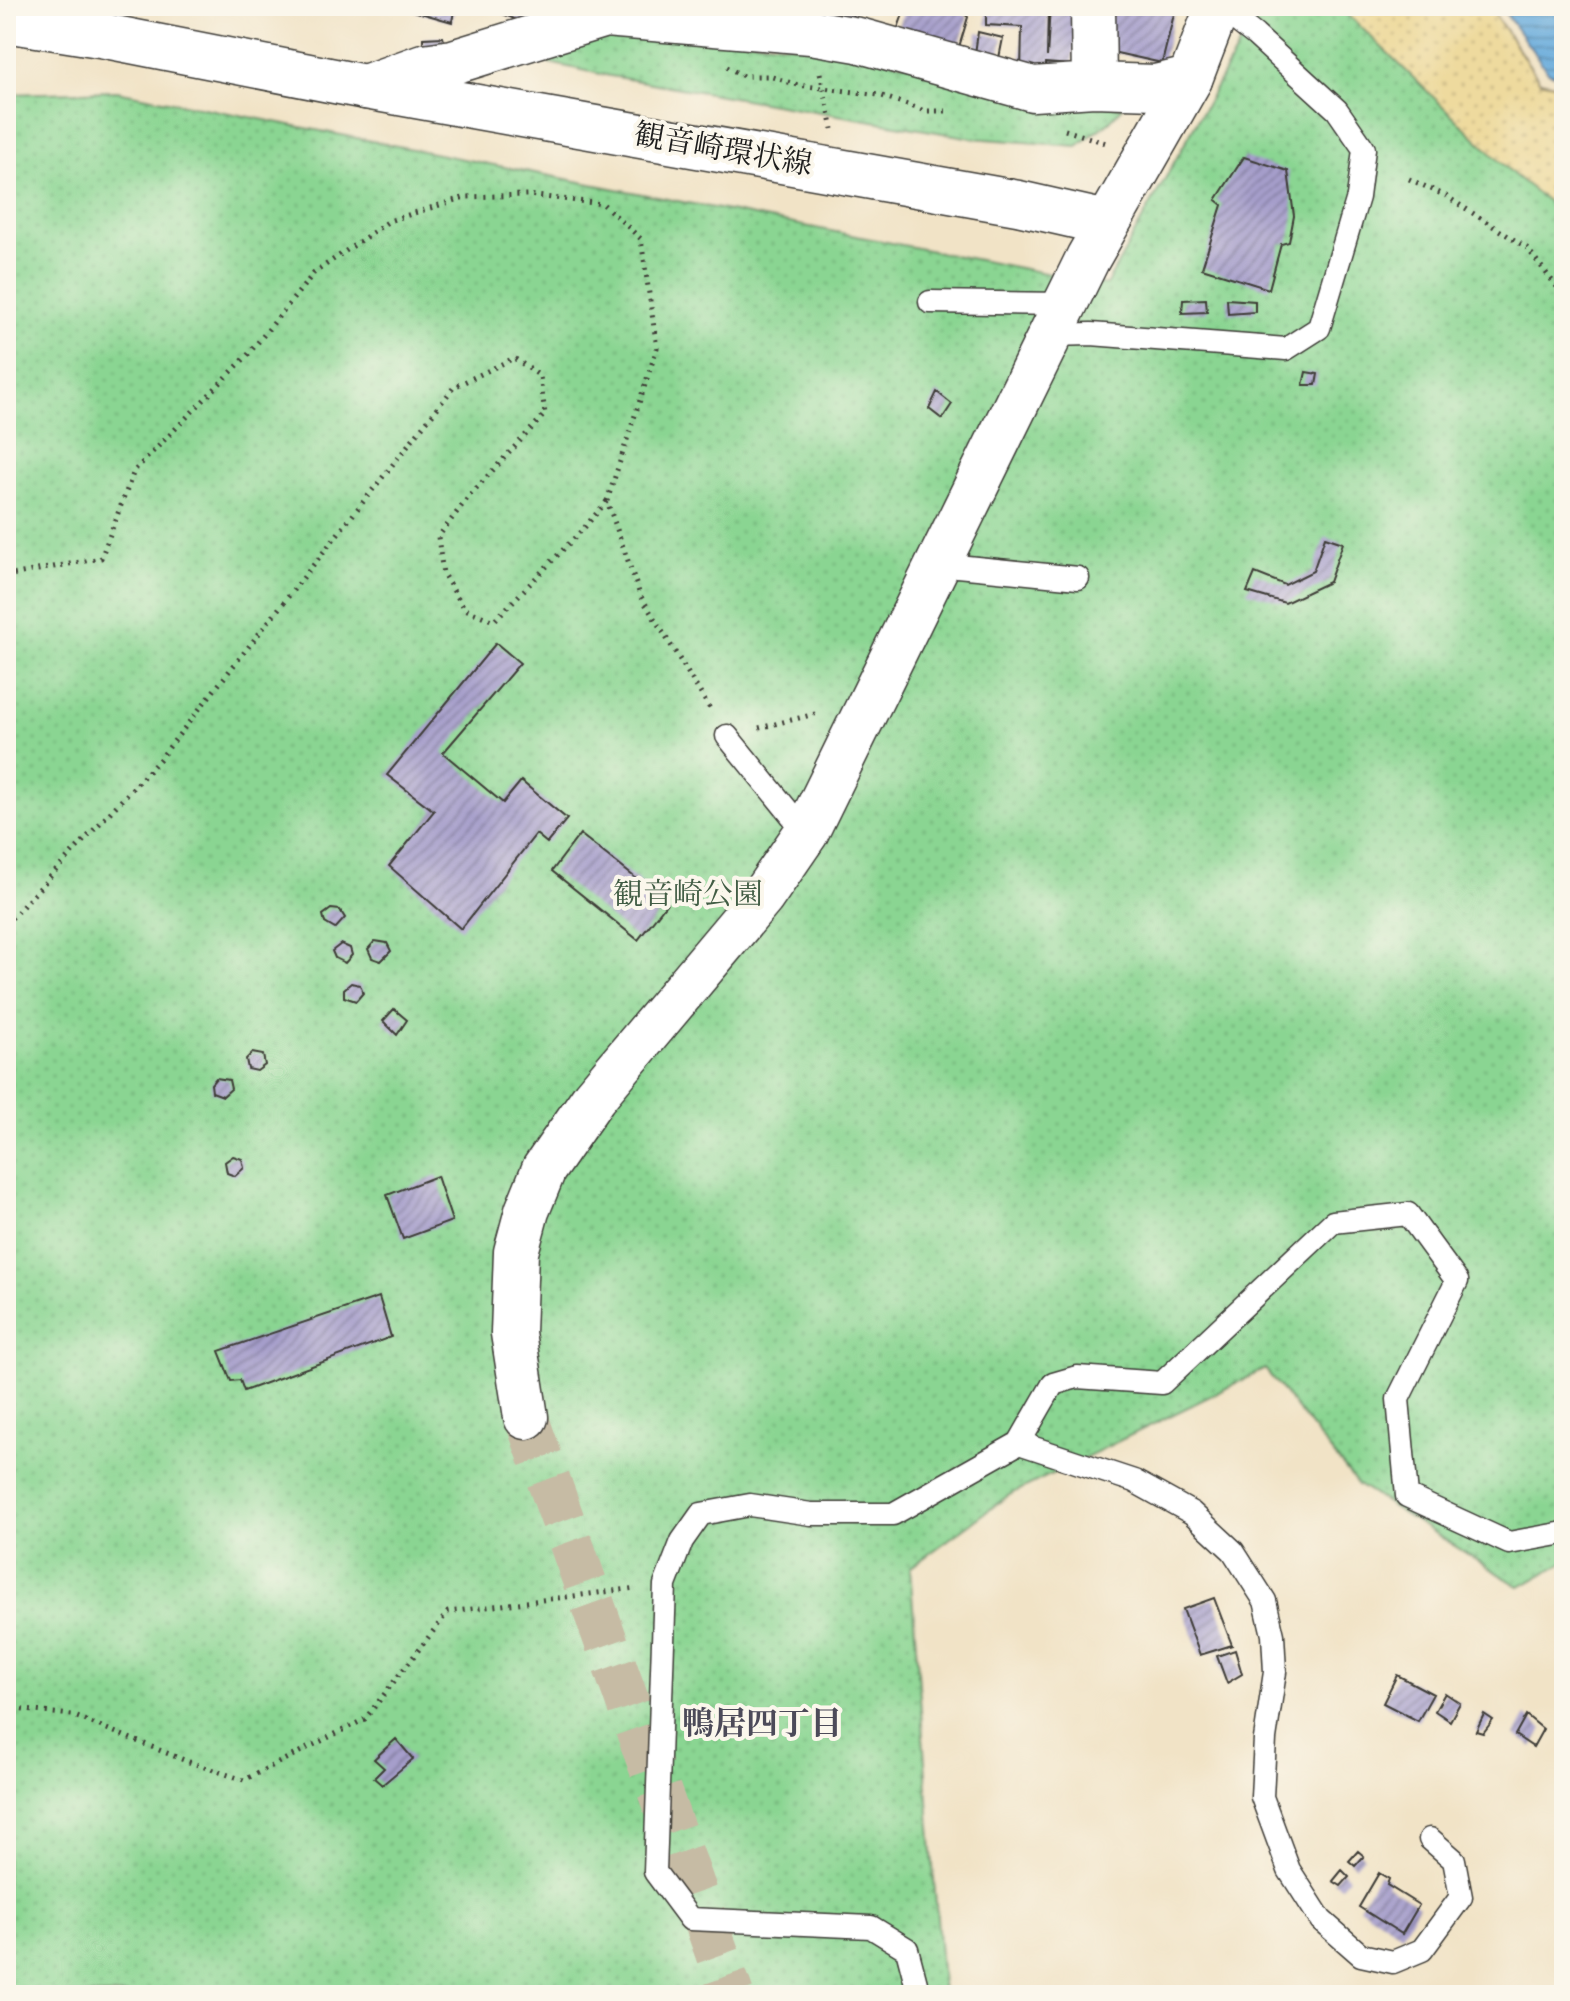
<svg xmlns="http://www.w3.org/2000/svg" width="1570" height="2001" font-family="'Old Standard TT','Noto Serif JP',serif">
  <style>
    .sand { fill: url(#sand-dots); stroke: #857b5d; stroke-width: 2 }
    .park { fill: url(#park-dots); stroke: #537857; stroke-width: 2 }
    .water { fill: url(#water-rules); stroke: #41637c; stroke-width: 2 }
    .building { fill: url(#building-hatch) }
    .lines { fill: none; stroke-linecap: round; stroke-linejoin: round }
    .secondary-tunnel { stroke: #c6bba4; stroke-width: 44; stroke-dasharray: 44 22; stroke-linecap: butt }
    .lane-casing { stroke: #3c3a36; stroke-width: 25 }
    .street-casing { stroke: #3c3a36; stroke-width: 47 }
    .secondary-casing { stroke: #3c3a36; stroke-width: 47 }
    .path { stroke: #3c3a36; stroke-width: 5; stroke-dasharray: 2 6; stroke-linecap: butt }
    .lane { stroke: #fff; stroke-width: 22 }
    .street { stroke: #fff; stroke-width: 44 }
    .secondary { stroke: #fff; stroke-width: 44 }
    .labels { text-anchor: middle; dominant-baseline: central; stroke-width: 8; stroke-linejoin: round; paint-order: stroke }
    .street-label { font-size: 30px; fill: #1c1c1c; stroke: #fbf7ec }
    .park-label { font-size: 30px; fill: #425d45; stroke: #fbf7ec }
    .neighbourhood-label { font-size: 32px; font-weight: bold; fill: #4c4a59; stroke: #fbf7ec }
  </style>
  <defs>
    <pattern id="sand-dots" width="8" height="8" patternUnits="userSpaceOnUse" patternTransform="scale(2)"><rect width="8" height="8" fill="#eeda9e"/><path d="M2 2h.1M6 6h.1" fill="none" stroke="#ccba88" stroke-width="1.8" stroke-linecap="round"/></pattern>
    <pattern id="park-dots" width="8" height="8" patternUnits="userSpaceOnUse" patternTransform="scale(2)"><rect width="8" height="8" fill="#8ad592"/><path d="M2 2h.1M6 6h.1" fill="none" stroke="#76b67d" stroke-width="1.8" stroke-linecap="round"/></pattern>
    <pattern id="water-rules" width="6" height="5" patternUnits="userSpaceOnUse" patternTransform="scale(2)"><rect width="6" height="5" fill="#66aadb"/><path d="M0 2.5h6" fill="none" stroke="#538ab1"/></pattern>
    <pattern id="building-hatch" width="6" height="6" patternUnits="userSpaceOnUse" patternTransform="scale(2)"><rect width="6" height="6" fill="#a69ecb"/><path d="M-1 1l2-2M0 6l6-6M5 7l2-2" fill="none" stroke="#8680a4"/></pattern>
  </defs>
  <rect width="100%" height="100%" fill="#fbf7ec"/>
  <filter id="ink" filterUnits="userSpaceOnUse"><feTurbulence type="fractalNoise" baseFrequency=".0125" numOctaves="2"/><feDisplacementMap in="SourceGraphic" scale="16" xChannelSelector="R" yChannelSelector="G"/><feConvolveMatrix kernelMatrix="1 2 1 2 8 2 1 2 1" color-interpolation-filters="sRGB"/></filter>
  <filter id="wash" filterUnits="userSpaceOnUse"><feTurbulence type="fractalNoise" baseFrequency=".006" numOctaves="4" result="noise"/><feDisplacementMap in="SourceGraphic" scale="32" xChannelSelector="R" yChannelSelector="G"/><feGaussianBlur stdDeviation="1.8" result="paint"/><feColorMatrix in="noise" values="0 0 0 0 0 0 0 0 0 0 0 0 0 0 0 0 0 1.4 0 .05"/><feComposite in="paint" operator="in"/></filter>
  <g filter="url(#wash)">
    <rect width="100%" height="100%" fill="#f1e3c6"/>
    <path class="sand" d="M1338,6H1489L1540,81L1564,86V316Z"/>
    <path class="park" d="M1261,6H1339L1514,175L1564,214V1562L1520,1587L1358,1485L1265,1369L1009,1495L910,1568L943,1995H6V94L117,91L1106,285Z
      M607,25L829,49L1123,107L1109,122L1077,146L972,138L610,76L535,60Z"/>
    <path class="water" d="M1500,6H1564V77L1548,72Z"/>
    <g id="blocks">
      <path class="building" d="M411,6H455L452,22L410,10Z
        M507,6H533L526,24L503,14Z
        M827,6H855L852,18L825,11Z
        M906,6H964L962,12L968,17L956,57L894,39Z
        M986,6H1048L1047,57L1050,6H1079L1072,65L1046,63V72L1021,73L1022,27L986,25Z
        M1114,6H1176L1162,63L1103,50Z
        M978,32L1003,38L997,68L974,61Z
        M443,37L446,48L423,49V38Z
        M1244,157L1288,171L1294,216L1289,242L1281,244L1269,289L1202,268L1222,205L1216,200Z
        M1206,299L1207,312L1182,313L1183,300Z
        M1227,299L1255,301V312L1228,314Z
        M1306,372L1318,374L1316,385H1303Z
        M937,392L952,404L942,419L929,409Z
        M1325,537L1343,543L1329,582L1285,603L1247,592L1255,573L1285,585L1313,571Z
        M496,643L520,663L443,753L503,803L521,781L567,819L547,843L536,834L461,929L389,866L434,811L387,775Z
        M580,834L667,903L638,940L552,871Z
        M331,909L340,910L345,918L335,929L325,923L323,915Z
        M375,941L387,943L391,951L381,961L372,958L368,949Z
        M341,944L350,948L352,955L345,963L335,958L332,951Z
        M351,983L360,985L363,993L356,1001L344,997V989Z
        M394,1009L407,1020L397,1035L383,1021Z
        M252,1053L263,1055L265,1065L257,1071L248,1069L246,1059Z
        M216,1078L229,1080L231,1089L223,1096L212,1092L211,1084Z
        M233,1156L242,1159L244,1168L235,1176L227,1173L225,1162Z
        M437,1176L452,1221L403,1239L387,1195Z
        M379,1297L391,1337L244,1391L240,1380L231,1381L219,1351Z
        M1214,1598L1232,1645L1200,1655L1183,1609Z
        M1235,1650L1242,1674L1227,1683L1217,1656Z
        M1397,1675L1433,1694L1418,1721L1383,1703Z
        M1445,1693L1460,1703L1450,1721L1435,1711Z
        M1484,1714L1493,1720L1483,1733L1476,1731Z
        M1526,1715L1543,1729L1533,1747L1515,1735Z
        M396,1739L413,1759L382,1785L374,1778L384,1768L374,1759Z
        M1358,1851L1364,1856L1355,1866L1349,1861Z
        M1342,1870L1349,1877L1341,1886L1333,1881Z
        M1379,1873L1389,1879L1387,1885L1419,1905L1402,1934L1359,1907Z"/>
    </g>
  </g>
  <g filter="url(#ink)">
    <use href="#blocks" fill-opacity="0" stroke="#3c3a36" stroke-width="2"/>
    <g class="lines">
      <path class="secondary-tunnel" d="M526,1417L732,1995"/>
      <g class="lane-casing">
        <path id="lane" d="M930,302L1066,304
          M1051,335L1091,334L1286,349L1319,328L1358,197L1364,149L1337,110L1255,35L1218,6
          M937,564L1078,578
          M727,736L806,833
          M1019,1443L1134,1481L1192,1513L1233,1551L1265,1601L1273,1635L1275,1672L1265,1739L1262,1797L1289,1870L1321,1920L1361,1955L1393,1962L1422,1950L1461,1897L1454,1860L1430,1839
          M919,1995L907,1949L871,1927L690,1919L655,1872L665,1585L682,1541L701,1514L750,1505L811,1514H893L1019,1443L1053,1384L1077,1377L1162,1383L1333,1222L1408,1214L1457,1281L1398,1399L1407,1496L1509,1543L1564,1533"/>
      </g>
      <g class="street-casing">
        <path id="street" d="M1093,6L1094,85
          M365,87L423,66L453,62L605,15L811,32L858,40L1033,89L1094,85L1156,87L1190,79"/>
      </g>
      <g class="secondary-casing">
        <path id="secondary" d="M6,20L100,35L365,87L1018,203L1106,223
          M526,1417L513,1333L516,1252L527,1211L544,1169L594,1097L762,897L806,833L1088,258L1190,79L1218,6"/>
      </g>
      <path class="path" d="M727,67L743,76H769L798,85L879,95L925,111H950
        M820,73L833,129
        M1065,130L1109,144
        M1409,179L1446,196L1527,248L1564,296
        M1564,396L1560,405L1564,417
        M6,576L101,558L134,471L246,357L314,273L389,221L465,197L528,195L603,204L641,239L657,348L607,501L640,595L712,712
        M759,728L819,713
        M6,924L159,760L454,387L514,358L540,376L545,414L470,495L438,537L443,574L465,609L494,621L584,528L607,501
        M6,1708L72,1715L189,1762L244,1780L365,1719L448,1612L636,1588
        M6,1980V1983"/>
      <use href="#lane" class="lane"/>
      <use href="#street" class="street"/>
      <use href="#secondary" class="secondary"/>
    </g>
  </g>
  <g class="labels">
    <g class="street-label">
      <text transform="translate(723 151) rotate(10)">観音崎環状線</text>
    </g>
    <g class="park-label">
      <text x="688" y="896">観音崎公園</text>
    </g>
    <g class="neighbourhood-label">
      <text x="762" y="1726">鴨居四丁目</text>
    </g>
  </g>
  <rect width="1570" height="2001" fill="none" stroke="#fbf7ec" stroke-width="32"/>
</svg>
